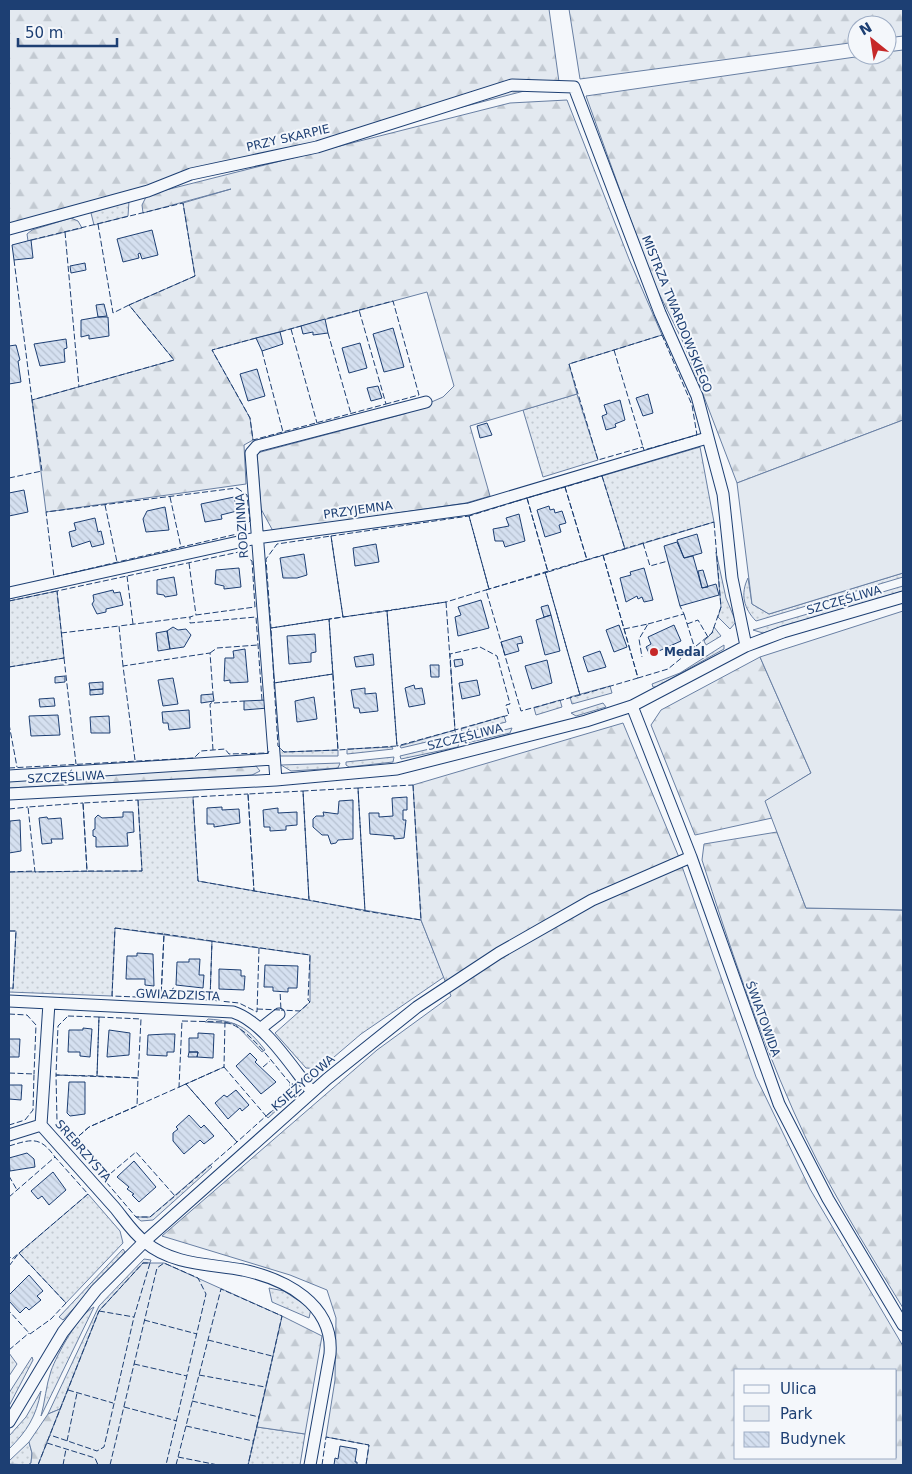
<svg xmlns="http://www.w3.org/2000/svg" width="912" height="1474" font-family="'DejaVu Sans',sans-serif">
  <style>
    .grass { fill: url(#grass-dots); stroke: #687fa3 }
    .forest { fill: url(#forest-firs); stroke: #687fa3; fill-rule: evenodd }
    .green { fill: #e3e9f0; stroke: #687fa3 }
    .building { fill: url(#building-back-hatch); stroke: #1d3f73 }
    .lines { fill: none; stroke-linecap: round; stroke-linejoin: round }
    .minor-casing { stroke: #1d3f73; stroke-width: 13 }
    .minor { stroke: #f4f7fb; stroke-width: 11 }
    .fence { stroke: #1d3f73; stroke-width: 1; stroke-dasharray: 6 2.5; stroke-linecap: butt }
    .poi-dot { fill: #c62828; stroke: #f4f7fb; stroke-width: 2 }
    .labels { text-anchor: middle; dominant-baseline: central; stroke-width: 4; stroke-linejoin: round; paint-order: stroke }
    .street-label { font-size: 12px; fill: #1d3f73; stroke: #f4f7fb }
    .poi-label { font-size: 12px; font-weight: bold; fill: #1d3f73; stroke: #f4f7fb; text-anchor: start }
  </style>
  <defs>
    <pattern id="grass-dots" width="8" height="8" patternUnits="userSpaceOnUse" patternTransform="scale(1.25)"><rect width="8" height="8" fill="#e3e9f0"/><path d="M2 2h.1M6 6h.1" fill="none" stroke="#c2c9d1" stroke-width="1.8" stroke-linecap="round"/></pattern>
    <pattern id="forest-firs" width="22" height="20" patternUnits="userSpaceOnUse" patternTransform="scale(1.25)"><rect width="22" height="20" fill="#e3e9f0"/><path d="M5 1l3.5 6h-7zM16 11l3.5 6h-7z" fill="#c2c9d1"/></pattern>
    <pattern id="building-back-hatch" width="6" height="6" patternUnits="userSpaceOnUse" patternTransform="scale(1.25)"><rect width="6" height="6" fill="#d5e0f0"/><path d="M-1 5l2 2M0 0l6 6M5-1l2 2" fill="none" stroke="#b6c1d1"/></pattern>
  </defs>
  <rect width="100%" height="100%" fill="#f4f7fb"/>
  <path class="grass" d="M129,201L128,216L94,225L91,213L96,208Z
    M577,394L598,460L543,477L523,410Z
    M700,447L714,522L625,549L602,476Z
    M716,552L726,598L736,622L730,629L718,617L721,607Z
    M903,573V577L756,621C744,609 740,594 748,578L752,604L769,614Z
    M903,586V591L763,633L753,630Z
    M57,591L64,658L9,667V601Z
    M714,627L721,636L706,645L704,641L712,633Z
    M724,645V649L656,687H653L652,684L680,673Z
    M610,686L612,693L572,704L570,697Z
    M560,700L562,707L536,715L534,708Z
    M603,703L606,707L576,716L571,713Z
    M504,716L506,722L463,733L461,729Z
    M512,728L510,733L466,743L465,740Z
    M455,730L456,735L401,748L400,746Z
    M459,742L458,747L401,759L400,756Z
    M278,746L284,752L338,750V756H280Z
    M392,747L393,749L347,754V749Z
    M394,757L393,762L349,767L346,765V762Z
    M340,763L338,768L291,771L281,765Z
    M193,797L198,881L421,920L444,977L361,1034L320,1069L306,1068L275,1033L310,1002V955L115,928L112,996L9,992V988H13L16,931H9V872L142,871L138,800Z
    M208,1019C237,1021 247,1027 265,1050L262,1052L235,1024L205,1022Z
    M290,1083L294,1090L292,1096L268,1118L266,1116L289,1097Z
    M210,1165L212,1167L153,1220L141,1221L136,1217H150Z
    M88,1194L120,1231L123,1243L66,1303L19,1253Z
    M123,1249L125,1252L63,1320L59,1317Z
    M144,1259L151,1260L150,1263H143L99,1311L60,1409L48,1414L99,1306Z
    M269,1288L284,1291L311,1309L309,1318L272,1302Z
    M94,1307L41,1416C45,1402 46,1385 51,1371C57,1354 79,1314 94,1307Z
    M9,1353L17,1364L9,1376Z
    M32,1357L33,1360L9,1406V1393Z
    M41,1391C36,1417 27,1431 9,1449V1436L26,1417Z
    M257,1427L305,1434L300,1465H248Z
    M29,1442L32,1453L31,1463L28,1465L9,1464V1461Z"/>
  <path class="forest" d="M9,9H549L559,82L9,224Z
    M569,9H903V36L887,38V25H857V42L580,79Z
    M903,50V420L737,483L683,342L652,279L586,96L869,55H887V52Z
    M567,100L629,259L662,335L569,364L577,394L470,426L490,496L466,503L273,531L261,509L257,453L404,414L443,397L454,386L427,292L212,350L250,418L253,440L244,445L246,484L46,512L32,400L174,360L129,305L195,276L183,203L231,189L143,213L142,205L146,197L154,193L510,103Z
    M71,218L78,221L82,228L28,241L27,234L32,230Z
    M760,657L811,773L766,801L772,818L695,835L651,725L661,710Z
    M623,723L678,855L756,1077L810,1189L903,1346V1465H366L369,1445L326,1437L335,1380L336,1318L327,1290L290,1275L162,1236L377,1050L451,996L421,920L413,785ZM736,1370H896V1458H736Z
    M256,766L260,771L252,775L9,788V780Z
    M777,832L806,908L903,910V1308C864,1244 823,1179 793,1110C757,1029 729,944 702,860L704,844Z
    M282,1316L322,1336L305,1434L257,1427Z
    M60,1409L38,1465H28L31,1463L32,1453L29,1442L48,1414Z"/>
  <path class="green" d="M903,420V573L769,614L752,604L737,483Z
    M903,611V910L806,908L765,801L811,773L760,657Z
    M143,1263H164L282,1316L248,1465H38L99,1311Z"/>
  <path class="building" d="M152,230L158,255L142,259L140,253L138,254L139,258L123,262L117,239Z
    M31,240L33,258L14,260L12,245Z
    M85,263L86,270L71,273L70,266Z
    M104,304L107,316L98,317L96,305Z
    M98,317H108L109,336L89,339V335L81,337V320Z
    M325,319L328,333L313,335V332L303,334L301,326Z
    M393,328L404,367L384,372L373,334Z
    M280,332L283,344L262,351L256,338Z
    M66,339L67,348L64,349L65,362L40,366L34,344Z
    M360,343L367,368L349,373L342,348Z
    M16,345L20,360L18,361L21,382L9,384V346Z
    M257,369L265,396L248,401L240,374Z
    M378,386L382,398L371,401L367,388Z
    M648,394L653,413L643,416L636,398Z
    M620,400L625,420L615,424L616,427L606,430L602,416L607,414L604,405Z
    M487,423L492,435L480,438L477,426Z
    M24,490L28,512L9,516V493Z
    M234,497L237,511L221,515L222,519L205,522L201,504Z
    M549,506L550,510L554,509L555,513L562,511L566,523L559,525L561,532L545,537L537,510Z
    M165,507L169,530L146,532L143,519L147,511Z
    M519,514L525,541L505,547L503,541H495L493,529L509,526L506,518Z
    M95,518L98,532L101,531L104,544L92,547L90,541L72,547L69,532L76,530L74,523Z
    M697,534L702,553L684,558L677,540Z
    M677,542L684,558L693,556L702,588L716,584L719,595L680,606L664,546Z
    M376,544L379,562L355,566L353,548Z
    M304,554L307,575L297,578H283L280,558Z
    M239,568L241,587L224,589V586L215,584L216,570Z
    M644,568L653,600L644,602L642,597L638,599L637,596L626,602L620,578L631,575L630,572Z
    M703,570L708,587L702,588L698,571Z
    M174,577L177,595L165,597L164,595L157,594V580Z
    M113,590L114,593L120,592L123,605L106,609V612L97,614L92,604L94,601L93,595Z
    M481,600L489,628L458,636L455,617L461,615L458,607Z
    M548,605L551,615L544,617L541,607Z
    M551,615L560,651L545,655L536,620Z
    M619,625L627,647L614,652L606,630Z
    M674,625L681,641L650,655L646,647L651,644L648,637Z
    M173,627L178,630L186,629L191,635L184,647L170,649L167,631Z
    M167,631L170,649L158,651L156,633Z
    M315,634L316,652L311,653V662L289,664L287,636Z
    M521,636L523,643L517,644L519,651L505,655L501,642Z
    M245,649L248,682L230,683V680L224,681L225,658H234L233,651Z
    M600,651L606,667L588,672L583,657Z
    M373,654L374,665L356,667L354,657Z
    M462,659L463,665L455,667L454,660Z
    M547,660L552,683L532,689L525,666Z
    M430,665H439V677H431Z
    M65,676V682L55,683V677Z
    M173,678L178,704L163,706L158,680Z
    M477,680L480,695L462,699L459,683Z
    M103,682V689L90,690L89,683Z
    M414,685L415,689L422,688L425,704L409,707L405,688Z
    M365,688V694L376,693L378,711L360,713L359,708H354L351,690Z
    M103,689V694L90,695V690Z
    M213,694L214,701L201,703V695Z
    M314,697L317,719L297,722L295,701Z
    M54,698L55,706L40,707L39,699Z
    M267,700L268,708L244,710V701Z
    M189,710L190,728L169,730L168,723H163L162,712Z
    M58,715L60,735L31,736L29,716Z
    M109,716L110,733H91L90,717Z
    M407,797V810H403V820H406L404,838L394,839V836L370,834L369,813H379V817L393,816L392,798Z
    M353,800V839L338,840L336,843L331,844L328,835H322L313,827V819L316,816H324L323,812L338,814L339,801Z
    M222,807V810L239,809L240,823L214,827V824H207V808Z
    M278,808V813L297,812V825L286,826V830L270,831V827H264L263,810Z
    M123,812H133L134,832L127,833L128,846L96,847V837L93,836V830L95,829V818L98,815L102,818L123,817Z
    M47,817L48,819L61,818L63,839H51L52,843L42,844L39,818Z
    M20,820L21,851L9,853L10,821Z
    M137,953L153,954L154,986L145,985V979H126L127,956H137Z
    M189,959H200L199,975H204L203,988L176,985L177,962H189Z
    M265,965L298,966L297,988H288V992L273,991V987H264Z
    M219,969L241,970V976H245L244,990L219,989Z
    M83,1028L92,1029L90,1057L80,1056V1052H68L69,1030H83Z
    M109,1030L130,1033L129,1055L107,1057Z
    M198,1033L214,1034L213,1058L197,1057L198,1052H189V1038H198Z
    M166,1034H175L174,1052H167V1056L147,1055L148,1035Z
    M9,1039H20L19,1057H9Z
    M189,1052H198L197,1057H188Z
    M250,1053L257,1060L255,1062L276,1082L261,1094L236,1066Z
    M69,1082H85V1114L70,1116L67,1113Z
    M9,1085H22L21,1100L9,1099Z
    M236,1090L249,1105L242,1111L240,1108L228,1119L215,1103L224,1095L227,1097Z
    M189,1115L201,1128L204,1125L214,1136L204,1144L200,1140L184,1154L173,1141V1133L178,1129L176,1127Z
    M27,1153L34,1159L35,1167L10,1171L9,1158Z
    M134,1161L156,1187L139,1202L132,1195L134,1194L127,1189L129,1187L117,1177Z
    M53,1172L66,1190L49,1205L42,1196L38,1199L31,1191Z
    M29,1275L43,1291L37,1296L41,1300L29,1310L26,1307L20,1313L9,1301V1295Z
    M340,1446L357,1449L355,1462H357V1465H334L335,1458L338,1459Z"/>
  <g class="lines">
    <g class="minor-casing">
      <path id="minor" d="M9,229L148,191L191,174L317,147L512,85L574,87L660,313L697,396L723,494L732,578L746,646
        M9,593L256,538L469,509L707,438
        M632,706L691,857L779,1104L828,1199L903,1325
        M9,776L274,759
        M276,780L251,453L257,446L426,402
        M9,794L276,780L397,769L586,721L632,706L746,646L783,632L903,597
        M9,1001L233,1012C264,1022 292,1067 312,1092
        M49,1003L41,1125C66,1153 90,1180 115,1208C124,1219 133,1233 145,1242C172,1265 210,1264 243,1270C285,1279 334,1304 330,1354L310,1465
        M260,1029L279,1014
        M9,1135L41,1125
        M9,1422L63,1332L96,1290L144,1242L327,1079L417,1007L499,953L592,900L691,857"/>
    </g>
    <use href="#minor" class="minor"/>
    <path class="fence" d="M98,224L113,313L129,305
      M65,232L79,387
      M14,260L32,400
      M359,310L393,301L419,395L386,404
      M291,329L317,423
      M280,332L301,326
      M328,333L351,414
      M662,335L692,405L697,435L644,450L643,447L598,460L569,364Z
      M256,338L212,350L250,418L253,440L386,404L359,310L325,319
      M614,350L643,447
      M262,351L283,432
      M602,476L625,549L587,560L565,487Z
      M9,478L42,471L32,400L174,360L129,305L195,276L183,203L31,240
      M565,487L587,560L548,572L527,498Z
      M237,488L247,495L250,521L237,534L54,577L46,512Z
      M170,497L181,547
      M527,498L548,572L489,589L469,516Z
      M105,505L117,562
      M469,516L489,589L446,602L343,617L331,536Z
      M714,522L721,607L712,633L668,669L638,678L603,555Z
      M331,536L343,617L271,628L266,559L277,544Z
      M643,543L650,566L668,561
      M603,555L638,678L580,695L545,572Z
      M189,563L196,615
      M545,572L580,695L521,711L486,590Z
      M127,576L133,624
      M9,601L57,591
      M446,602L455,730L397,746L387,611Z
      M387,611L397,746L338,750L329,619Z
      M684,614L695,649
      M329,619L333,674L274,683L271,628Z
      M648,624L684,614L680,606
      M687,624L698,620L708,637
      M624,629L648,624L639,639L642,657
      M61,633L119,626
      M480,647L497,656L510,704L506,705L509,715L455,730L450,654Z
      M210,653L217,648L258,645
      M64,658L76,764
      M123,666L119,626L190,617
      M9,667L64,658L57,591L239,552L252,561L255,607L196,615L190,617V623L256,617L262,700H264
      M333,674L338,750L284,752L278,746L274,683Z
      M214,703L244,701
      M9,724L17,767
      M213,750L210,704L214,701
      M135,760L123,666L210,653L213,694
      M9,768L194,758L201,751L225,749L229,754L268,753L269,751
      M413,785L421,920L365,911L358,788Z
      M358,788L365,911L309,900L303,791Z
      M303,791L309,900L254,891L248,794Z
      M248,794L254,891L198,881L193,797Z
      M138,800L142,871H87L83,803Z
      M83,803L87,871L35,872L28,807Z
      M9,809L28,807
      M9,872L35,871
      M115,928L164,934L161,998L112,996Z
      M9,931H16L13,989L9,988
      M164,934L212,941L210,1000L161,998Z
      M259,948L257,1012L239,1003L210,1000L212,941L310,955L308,1000L310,1002L300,1011L281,1010
      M257,1009L281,1010L280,991
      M9,1014L27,1015L36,1025L34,1074
      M68,1016L99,1017L97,1076L56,1075L58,1026Z
      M99,1017L141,1019L138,1078L97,1076Z
      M182,1021L225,1022L224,1067L179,1087Z
      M225,1022C249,1027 273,1064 290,1083L289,1097L266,1116
      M224,1067L266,1116L237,1142L186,1084Z
      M263,1067L270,1061
      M9,1073L34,1074L33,1110L25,1120L9,1125
      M56,1075L138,1078L137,1106L89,1127L72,1142L57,1121Z
      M9,1146C32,1139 40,1136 55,1157
      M9,1176L17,1190
      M104,1179L136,1152L175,1196L237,1142L186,1084L89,1127L72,1142L136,1217H150L175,1196
      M9,1197L55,1157L88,1194L12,1259L9,1256
      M9,1266L19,1253L66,1303L51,1319L30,1334L9,1311
      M99,1311L134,1317
      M144,1320L197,1334
      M208,1340L272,1356
      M9,1350L29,1333
      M134,1364L187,1376
      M199,1375L265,1387
      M68,1390L113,1403
      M192,1401L259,1417
      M124,1407L177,1421
      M186,1426L253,1441
      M67,1441L77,1393
      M47,1443L95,1458L98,1465
      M178,1457L218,1465
      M38,1465L99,1311L143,1263H150L134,1317L104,1447L97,1451L50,1435
      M63,1465L66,1449
      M110,1465L157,1268L164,1263L198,1278L206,1294L166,1465
      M176,1465L221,1289L282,1316L248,1465
      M322,1465L326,1437L369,1445L366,1465"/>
  </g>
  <circle class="poi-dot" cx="654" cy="652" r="5"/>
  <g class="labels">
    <g class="street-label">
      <text transform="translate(288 138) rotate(-13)">PRZY SKARPIE</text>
      <text transform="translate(677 314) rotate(68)">MISTRZA TWARDOWSKIEGO</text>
      <text transform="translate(358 510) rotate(-8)">PRZYJEMNA</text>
      <text transform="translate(242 526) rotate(-94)">RODZINNA</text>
      <text transform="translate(844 600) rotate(-16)">SZCZĘŚLIWA</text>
      <text transform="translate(465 737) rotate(-14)">SZCZĘŚLIWA</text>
      <text transform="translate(66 777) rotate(-3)">SZCZĘŚLIWA</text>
      <text transform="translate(178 995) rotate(2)">GWIAŹDZISTA</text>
      <text transform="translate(763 1019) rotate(70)">ŚWIATOWIDA</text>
      <text transform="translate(303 1083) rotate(-41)">KSIĘŻYCOWA</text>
      <text transform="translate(83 1151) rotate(49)">SREBRZYSTA</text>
    </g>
    <g class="poi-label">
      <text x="664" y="652">Medal</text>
    </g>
  </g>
  <rect width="912" height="1474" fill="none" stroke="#1d3f73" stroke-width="20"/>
  <rect x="734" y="1369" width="162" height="90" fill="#f4f7fb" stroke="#9eadc5"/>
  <rect x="744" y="1385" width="25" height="8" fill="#f4f7fb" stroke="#9eadc5"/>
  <text x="780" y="1394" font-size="15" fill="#1d3f73">Ulica</text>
  <rect x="744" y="1406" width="25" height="15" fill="#e3e9f0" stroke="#9eadc5"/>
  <text x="780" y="1419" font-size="15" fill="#1d3f73">Park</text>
  <rect x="744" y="1432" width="25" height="15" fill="url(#building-back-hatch)" stroke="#9eadc5"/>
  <text x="780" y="1444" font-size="15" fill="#1d3f73">Budynek</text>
  <g transform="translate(872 40) rotate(330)"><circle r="24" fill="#f4f7fb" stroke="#9eadc5"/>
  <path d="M0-4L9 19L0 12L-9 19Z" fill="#c62828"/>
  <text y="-8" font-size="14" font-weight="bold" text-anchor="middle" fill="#1d3f73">N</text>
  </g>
  <path d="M18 38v8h99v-8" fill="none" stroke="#1d3f73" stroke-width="2.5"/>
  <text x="25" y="38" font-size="15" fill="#1d3f73" stroke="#f4f7fb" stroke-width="4" paint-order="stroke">50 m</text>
</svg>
